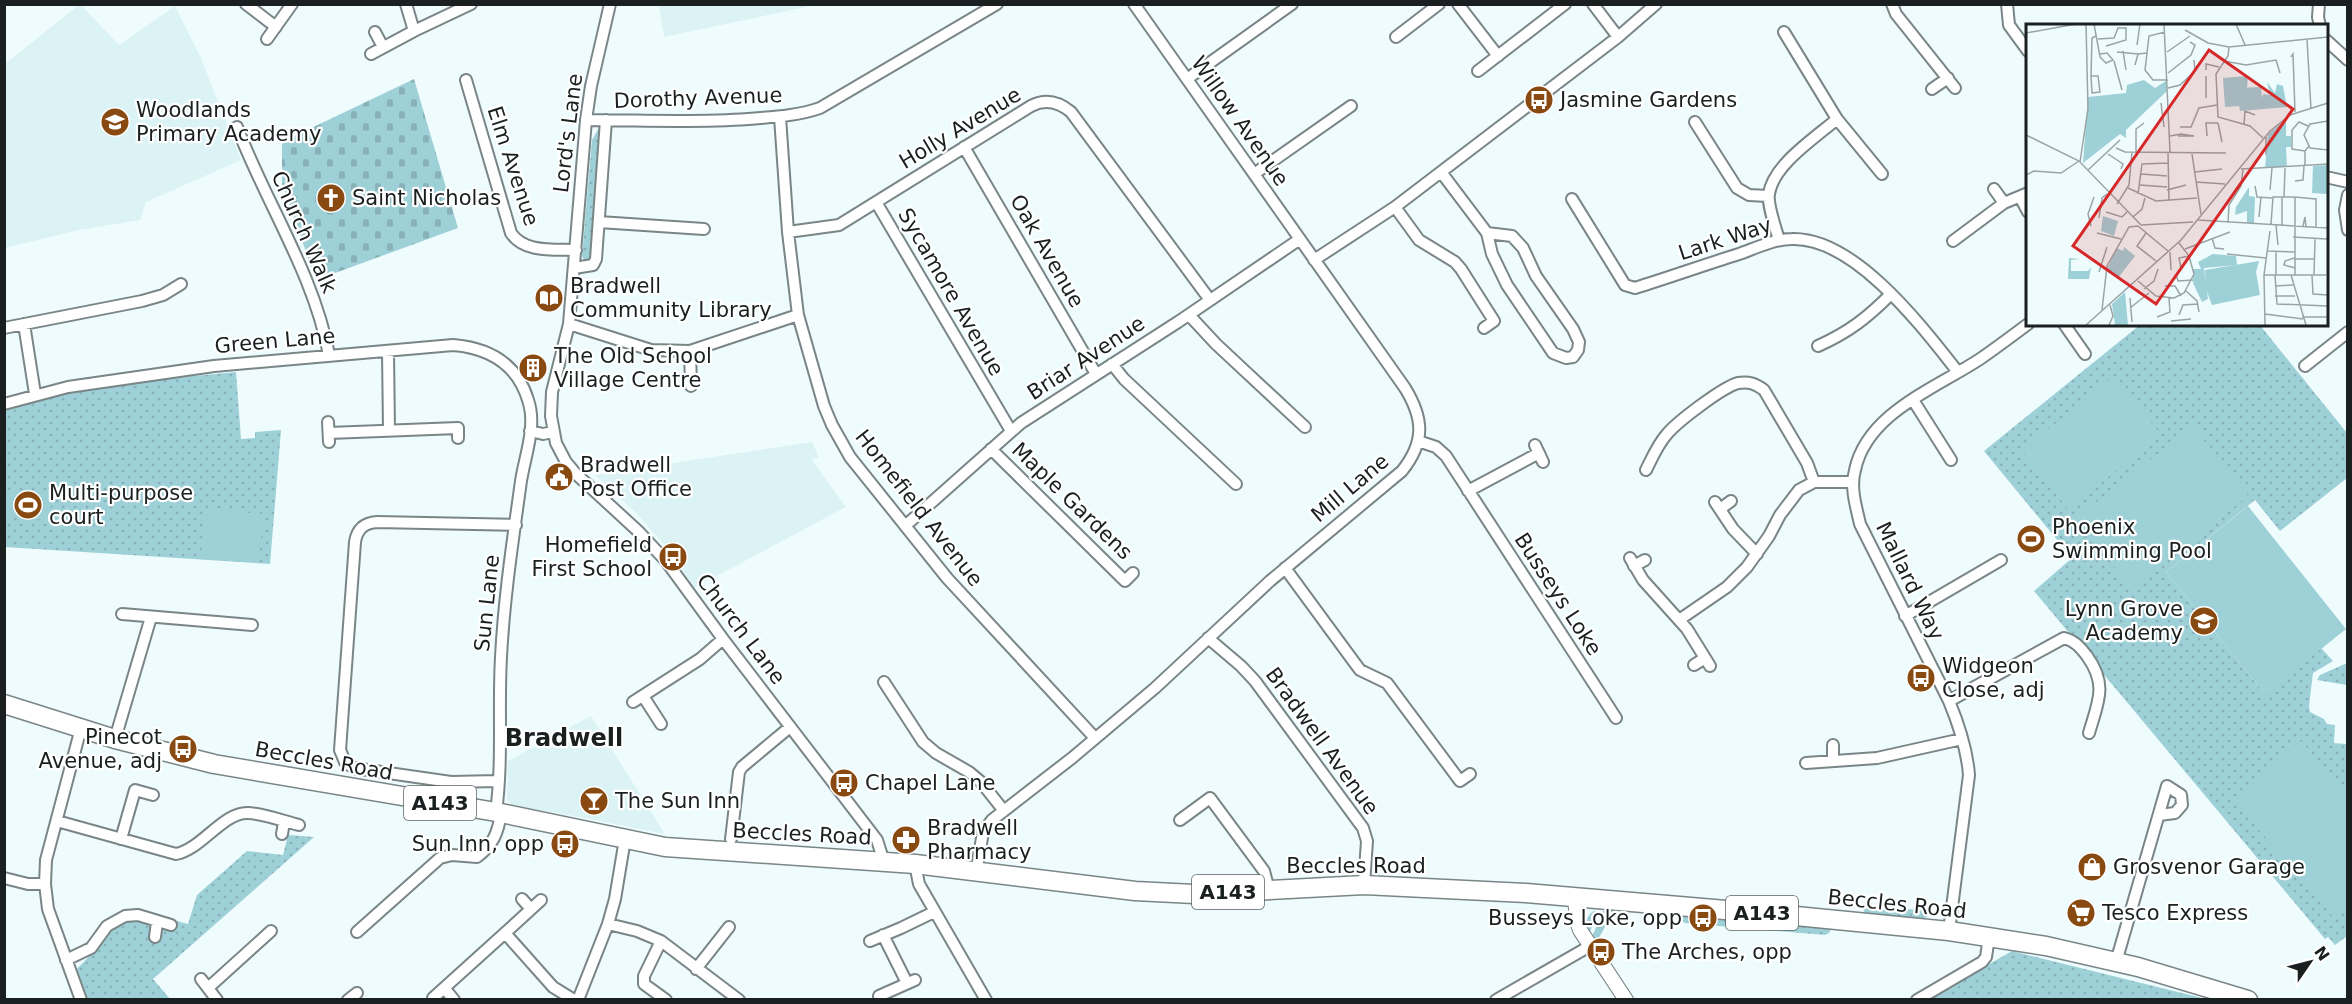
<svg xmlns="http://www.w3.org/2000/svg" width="2352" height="1004" font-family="'DejaVu Sans',sans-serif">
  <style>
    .built { fill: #dcf3f5 }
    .green { fill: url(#green-dots) }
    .cemetery { fill: url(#cemetery-stones) }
    .pitch { fill: #9ed0d7 }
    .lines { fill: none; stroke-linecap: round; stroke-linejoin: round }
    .minor-casing { stroke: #798586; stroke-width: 14 }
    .tertiary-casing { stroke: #798586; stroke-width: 16 }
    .trunk-casing { stroke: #798586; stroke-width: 21 }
    .minor { stroke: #fff; stroke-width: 10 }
    .tertiary { stroke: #fff; stroke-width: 14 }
    .trunk { stroke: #fff; stroke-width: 18 }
    .labels { text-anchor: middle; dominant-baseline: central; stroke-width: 4.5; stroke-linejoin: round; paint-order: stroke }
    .shield { fill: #fff; stroke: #5f6262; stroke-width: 1.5 }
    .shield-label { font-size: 20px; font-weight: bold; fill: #1a1f1f }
    .street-label { font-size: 21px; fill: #1a1f1f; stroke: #fff }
    .poi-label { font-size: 21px; fill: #1a1f1f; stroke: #fff; text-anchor: start }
    .quarter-label { font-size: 24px; font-weight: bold; fill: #1a1f1f; stroke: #fff }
    .inset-road { fill: none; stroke: #9aa4a5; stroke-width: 1.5 }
    .view { fill: #d62828; fill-opacity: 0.15; stroke: #d62828; stroke-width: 3 }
    .inset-edge { fill: none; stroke: #1a1f1f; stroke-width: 3 }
  </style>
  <defs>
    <pattern id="green-dots" width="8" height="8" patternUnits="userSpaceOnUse" patternTransform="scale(1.5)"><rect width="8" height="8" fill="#9ed0d7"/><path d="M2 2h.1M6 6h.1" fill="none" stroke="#88b2b8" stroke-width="1.8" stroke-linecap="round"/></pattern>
    <pattern id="cemetery-stones" width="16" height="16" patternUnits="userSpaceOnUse" patternTransform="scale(1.5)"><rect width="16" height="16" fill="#9ed0d7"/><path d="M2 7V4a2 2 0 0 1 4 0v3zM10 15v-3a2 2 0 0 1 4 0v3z" fill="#88b2b8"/></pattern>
  </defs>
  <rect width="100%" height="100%" fill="#effcfe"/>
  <path class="built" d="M80,4L119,45L175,6L200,56L241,160L146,202L140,220L79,230L5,248V64Z
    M657,5H656H816L664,37L659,6Z
    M812,442L819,457L812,460L846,507L694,588L674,556L636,513L595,475Z
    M591,716L665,834L553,812L514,807L507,800L508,761Z"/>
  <path class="green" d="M600,126L591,254L589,259L584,260L582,256L592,140Z
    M2141,324H2259L2347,433V478L2280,531L2255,500L2166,572L2265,694L2321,648L2333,661L2313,673L2309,706L2310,712L2324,719L2327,724L2335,725L2334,743L2347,744V936L2335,945L2328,937L2325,939L2034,591L2072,558L1984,451Z
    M236,372L241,439L255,438V432L281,430L270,564L5,547V411L43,399L108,384Z
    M2347,663V685L2317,680L2320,675Z
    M288,835L314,837L153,979L170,999H88L77,969L98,947L110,928L131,920L147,922L150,927V937L159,939L163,930L171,926L173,920L188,924L197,895L247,851L283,855Z
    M1868,905L1928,911V916L1924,919L1865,913L1863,909Z
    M1594,911H1599L1589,934C1585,925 1585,916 1594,911Z
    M1603,911H1614L1596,943L1592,937Z
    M1680,916L1832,928L1829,933L1825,935L1684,923Z
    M2012,951L2206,999H1929Z"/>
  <path class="cemetery" d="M414,79L458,228L316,280L282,184V142Z"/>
  <path class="pitch" d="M2115,376L2161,435L2068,509L2022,450Z
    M2193,426L2248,496L2131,588L2076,518Z
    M7,490L52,493L50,520L5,517Z
    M2248,506L2346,629L2265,694L2166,572Z
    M205,509L263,514L259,563L201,559Z
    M2301,741L2347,795V904L2333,917L2233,799Z"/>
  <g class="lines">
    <g class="minor-casing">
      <path id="minor" d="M246,4L276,27
        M406,4L414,31
        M610,4L591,86L586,120L569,324L552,392L551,416L556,443L566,462L576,474L639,532L666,561L723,639L877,840L884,862
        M1458,4L1498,56
        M1593,4L1618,37
        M1892,4L1896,14L1955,88
        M2007,4L2009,25L2028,51
        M2319,4L2318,17L2320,26
        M375,32L383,47
        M1784,32L1837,119L1882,174
        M1396,37L1439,4
        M267,39L292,4
        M2326,40L2348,60
        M371,54L414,31L471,4
        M1478,71L1565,4
        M1187,79L1292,4
        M466,80L511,233C524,253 554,249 576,250
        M1932,89L1948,78
        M780,117L788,232L798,315L824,406L832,425L850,457L947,578L1095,738
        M586,120C640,120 694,123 748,119C772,117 797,116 820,108L997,4
        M1695,122L1737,188L1749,195L1768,196
        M237,127C266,203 314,274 329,355
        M964,147L1096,374
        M1441,172L1487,233L1492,254L1507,285L1553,353L1566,358L1573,357L1578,350L1579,342L1573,329L1536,276L1523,248L1512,236L1487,233
        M1254,174L1351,106
        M2326,177L2348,182
        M1994,189L2004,203
        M2348,195L2345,210L2348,230
        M2020,197L2028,212
        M1572,199L1625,285L1635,288C1670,277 1704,265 1739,254C1756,248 1774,239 1792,239C1855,237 1923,328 1958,372
        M876,202L1011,431
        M1395,207L1419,240L1455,262L1461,269L1494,321L1484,328
        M599,222L704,229
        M788,232L839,225L1031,106C1046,98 1059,102 1071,112L1210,300
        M1779,240C1776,229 1767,204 1769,194C1773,165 1815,138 1837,119
        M1953,241L2004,203L2028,193
        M1314,260L1395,207L1618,37L1656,4
        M574,268L593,265L596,259L606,120
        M1189,315L1216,344L1305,427
        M24,324L35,394
        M569,324L651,350L690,351L798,315
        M2064,324L2085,354
        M4,328L142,301L163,295L181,284
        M1818,346C1849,332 1867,318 1891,294
        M388,351L389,431
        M690,351L691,386
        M1112,364L1124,379L1236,484
        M2305,366L2348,332
        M1913,400L1951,460
        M4,404L68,387L214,366L453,345C490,348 517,364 528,400C537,426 525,455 521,481C513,539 504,598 501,657C498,709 503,761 496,812
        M328,422L329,442
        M530,431L543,434L553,432
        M329,433L458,428V438
        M1418,441L1436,447L1446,456L1616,718
        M1535,445L1543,462
        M991,449L1125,581L1133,573
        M1646,470C1652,458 1658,444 1667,434C1678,421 1723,387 1738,383C1749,381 1756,384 1764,390L1807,463L1814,482
        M1468,491L1539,453
        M1715,502L1733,529L1757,554
        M1720,509L1731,501
        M905,526L1021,423L1178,322L1300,239
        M1630,558L1643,580L1687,629L1710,666
        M1634,566L1645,560
        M1285,568L1354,662L1360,670L1387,683L1460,781L1470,774
        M122,614L252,625
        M1905,616L2001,560
        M1679,620L1727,587L1747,567L1769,536L1780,515L1799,490L1814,482H1853
        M1208,638L1241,666L1255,681L1363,828L1367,841L1364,885
        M1694,665L1705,658
        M884,682L923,742L936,753L969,772L981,782L1004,811
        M643,696L661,724
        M1949,701L2064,638C2075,641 2080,647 2087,656C2108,685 2098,702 2089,733
        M633,702L700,659L723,639
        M115,739L151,617
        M1833,745V761
        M1806,763L1877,758L1962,739
        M498,781L451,782L354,768L345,762L340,750L355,542C357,529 364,523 377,522L516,525
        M1180,820L1210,798L1264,871L1269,890
        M57,821L176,854C202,849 223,812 248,813C265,814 283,821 299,825
        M282,834L284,822
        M121,839L135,790L153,795
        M731,839L739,772L742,767L790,727
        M915,864L919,884L986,1000
        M976,873L983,832L992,820L1072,758L1155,688L1270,581L1402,471C1425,442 1424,419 1405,388L1134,4
        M4,878L28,884H45
        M522,899L531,909
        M608,924L637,931L661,941L739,1000
        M1949,931L1969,775C1967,749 1959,725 1949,701L1860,524C1856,506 1850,488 1855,470C1867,413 1936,388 1980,359C1996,348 2012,336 2028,324
        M357,932L440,858L452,855L477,857C493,845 498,833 501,813
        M505,933L541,900
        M883,935L907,983
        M155,937L157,922
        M661,941L644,976V984L666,1000
        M870,941L901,928L934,912
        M66,960L91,948L107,926L125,916L138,915L171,925
        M2116,962L2167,786L2181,795L2182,805L2175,813L2159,815
        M696,969L729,927
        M201,979L217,1000
        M208,988L271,931
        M445,989L454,1000
        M879,996L915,980
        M433,998L505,933L553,987L574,1000
        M81,1000L48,909L45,884L46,860L81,728
        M348,1000L357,993
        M578,1000L608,924L615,899L625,839
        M1496,1000L1590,946
        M1917,1000L1982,962L1986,957L1989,937"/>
    </g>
    <g class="tertiary-casing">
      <path id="tertiary" d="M1575,897L1577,921L1580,930L1626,1000"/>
    </g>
    <g class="trunk-casing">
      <path id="trunk" d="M4,704L115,739L214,764L496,812L665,847L915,864L1135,891L1194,894L1364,885L1526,893L1796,916L1949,931L2046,946L2138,967L2248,1000"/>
    </g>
    <use href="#minor" class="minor"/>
    <use href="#tertiary" class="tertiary"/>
    <use href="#trunk" class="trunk"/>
  </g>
  <defs>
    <g id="bus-disc" transform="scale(1.5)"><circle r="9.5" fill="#894a12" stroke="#fff"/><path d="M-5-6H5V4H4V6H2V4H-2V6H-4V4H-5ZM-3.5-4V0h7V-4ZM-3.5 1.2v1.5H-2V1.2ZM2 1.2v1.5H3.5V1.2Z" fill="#fff"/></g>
    <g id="school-disc" transform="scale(1.5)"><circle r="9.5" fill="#894a12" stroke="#fff"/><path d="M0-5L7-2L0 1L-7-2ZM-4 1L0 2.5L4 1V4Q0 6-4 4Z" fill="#fff"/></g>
    <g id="church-disc" transform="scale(1.5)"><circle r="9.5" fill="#894a12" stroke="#fff"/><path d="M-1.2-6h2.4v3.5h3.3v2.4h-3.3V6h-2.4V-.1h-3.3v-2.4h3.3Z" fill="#fff"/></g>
    <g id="library-disc" transform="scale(1.5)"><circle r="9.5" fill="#894a12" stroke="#fff"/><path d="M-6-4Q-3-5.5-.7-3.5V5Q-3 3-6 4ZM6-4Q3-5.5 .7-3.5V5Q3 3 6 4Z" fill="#fff"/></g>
    <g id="building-disc" transform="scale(1.5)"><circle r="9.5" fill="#894a12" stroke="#fff"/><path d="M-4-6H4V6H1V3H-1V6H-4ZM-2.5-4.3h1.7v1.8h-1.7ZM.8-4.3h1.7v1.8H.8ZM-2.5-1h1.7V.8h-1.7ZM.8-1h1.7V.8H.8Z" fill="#fff"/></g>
    <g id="civic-disc" transform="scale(1.5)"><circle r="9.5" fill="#894a12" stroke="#fff"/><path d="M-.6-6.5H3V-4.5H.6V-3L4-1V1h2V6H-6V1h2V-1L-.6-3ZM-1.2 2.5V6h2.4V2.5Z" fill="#fff"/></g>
    <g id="stadium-disc" transform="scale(1.5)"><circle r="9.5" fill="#894a12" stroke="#fff"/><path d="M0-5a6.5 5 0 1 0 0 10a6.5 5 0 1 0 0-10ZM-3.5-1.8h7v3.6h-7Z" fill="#fff"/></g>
    <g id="bar-disc" transform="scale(1.5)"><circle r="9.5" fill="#894a12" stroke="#fff"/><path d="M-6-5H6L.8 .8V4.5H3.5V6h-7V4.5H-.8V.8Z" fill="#fff"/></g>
    <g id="pharmacy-disc" transform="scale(1.5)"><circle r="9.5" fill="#894a12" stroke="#fff"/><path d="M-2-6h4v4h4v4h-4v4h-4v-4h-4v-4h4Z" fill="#fff"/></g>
    <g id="shop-disc" transform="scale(1.5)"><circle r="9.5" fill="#894a12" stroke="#fff"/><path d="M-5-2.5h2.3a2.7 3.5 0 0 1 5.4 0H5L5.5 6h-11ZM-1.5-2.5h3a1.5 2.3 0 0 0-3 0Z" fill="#fff"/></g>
    <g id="supermarket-disc" transform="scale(1.5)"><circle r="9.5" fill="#894a12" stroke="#fff"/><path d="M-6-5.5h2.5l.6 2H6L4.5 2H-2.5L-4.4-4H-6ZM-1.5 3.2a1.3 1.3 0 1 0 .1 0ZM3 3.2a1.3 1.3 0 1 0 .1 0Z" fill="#fff"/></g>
  </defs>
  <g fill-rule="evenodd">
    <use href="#bus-disc" x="1539" y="100"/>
    <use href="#school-disc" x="115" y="122"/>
    <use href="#church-disc" x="331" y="198"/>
    <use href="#library-disc" x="549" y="298"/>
    <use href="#building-disc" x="533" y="368"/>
    <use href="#civic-disc" x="559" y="477"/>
    <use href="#stadium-disc" x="28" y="505"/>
    <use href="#stadium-disc" x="2031" y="539"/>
    <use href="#bus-disc" x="673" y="557"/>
    <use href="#school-disc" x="2204" y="621"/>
    <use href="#bus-disc" x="1921" y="678"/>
    <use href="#bus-disc" x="183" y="749"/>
    <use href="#bus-disc" x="844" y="783"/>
    <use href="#bar-disc" x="594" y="801"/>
    <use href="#pharmacy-disc" x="906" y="840"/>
    <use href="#bus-disc" x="565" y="844"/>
    <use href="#shop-disc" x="2092" y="867"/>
    <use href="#supermarket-disc" x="2081" y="913"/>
    <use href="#bus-disc" x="1703" y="918"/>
    <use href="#bus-disc" x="1601" y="952"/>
  </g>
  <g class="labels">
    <g class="shield">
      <rect x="404" y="786" width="72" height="34" rx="4.5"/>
      <rect x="1192" y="875" width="72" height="34" rx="4.5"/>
      <rect x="1726" y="896" width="72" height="34" rx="4.5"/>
    </g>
    <g class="shield-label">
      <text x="440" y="803">A143</text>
      <text x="1228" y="892">A143</text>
      <text x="1762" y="913">A143</text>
    </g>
    <g class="street-label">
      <text transform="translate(698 98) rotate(-2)">Dorothy Avenue</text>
      <text transform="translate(1240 121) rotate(55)">Willow Avenue</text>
      <text transform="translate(960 128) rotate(-31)">Holly Avenue</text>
      <text transform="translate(568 133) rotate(-83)">Lord's Lane</text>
      <text transform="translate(513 166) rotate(72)">Elm Avenue</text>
      <text transform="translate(304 232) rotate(66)">Church Walk</text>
      <text transform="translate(1725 239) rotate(-18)">Lark Way</text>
      <text transform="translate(1047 251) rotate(60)">Oak Avenue</text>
      <text transform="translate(951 292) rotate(60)">Sycamore Avenue</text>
      <text transform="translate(275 341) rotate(-5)">Green Lane</text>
      <text transform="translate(1086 358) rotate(-33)">Briar Avenue</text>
      <text transform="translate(1350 488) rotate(-40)">Mill Lane</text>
      <text transform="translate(1072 501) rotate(44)">Maple Gardens</text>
      <text transform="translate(919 508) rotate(52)">Homefield Avenue</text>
      <text transform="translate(1910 581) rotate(64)">Mallard Way</text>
      <text transform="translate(1558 594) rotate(57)">Busseys Loke</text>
      <text transform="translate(487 603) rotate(-84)">Sun Lane</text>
      <text transform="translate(741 629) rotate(53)">Church Lane</text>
      <text transform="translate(1322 741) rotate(54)">Bradwell Avenue</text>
      <text transform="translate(324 761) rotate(10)">Beccles Road</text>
      <text transform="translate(802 834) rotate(3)">Beccles Road</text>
      <text x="1356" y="866">Beccles Road</text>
      <text transform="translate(1897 904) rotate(6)">Beccles Road</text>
    </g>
    <g class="poi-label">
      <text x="1560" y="100">Jasmine Gardens</text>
      <text x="136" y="110">Woodlands<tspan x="136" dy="24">Primary Academy</tspan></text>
      <text x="352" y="198">Saint Nicholas</text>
      <text x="570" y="286">Bradwell<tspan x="570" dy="24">Community Library</tspan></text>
      <text x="554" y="356">The Old School<tspan x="554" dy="24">Village Centre</tspan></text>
      <text x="580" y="465">Bradwell<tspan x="580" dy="24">Post Office</tspan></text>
      <text x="49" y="493">Multi-purpose<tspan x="49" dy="24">court</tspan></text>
      <text x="2052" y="527">Phoenix<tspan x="2052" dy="24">Swimming Pool</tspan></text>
      <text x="652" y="545" text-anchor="end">Homefield<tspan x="652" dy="24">First School</tspan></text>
      <text x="2183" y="609" text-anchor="end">Lynn Grove<tspan x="2183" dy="24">Academy</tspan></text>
      <text x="1942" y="666">Widgeon<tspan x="1942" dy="24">Close, adj</tspan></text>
      <text x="162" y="737" text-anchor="end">Pinecot<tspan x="162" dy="24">Avenue, adj</tspan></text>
      <text x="865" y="783">Chapel Lane</text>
      <text x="615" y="801">The Sun Inn</text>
      <text x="927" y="828">Bradwell<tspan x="927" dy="24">Pharmacy</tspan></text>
      <text x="544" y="844" text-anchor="end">Sun Inn, opp</text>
      <text x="2113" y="867">Grosvenor Garage</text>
      <text x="2102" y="913">Tesco Express</text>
      <text x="1682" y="918" text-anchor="end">Busseys Loke, opp</text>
      <text x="1622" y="952">The Arches, opp</text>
    </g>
    <g class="quarter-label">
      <text x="564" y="738">Bradwell</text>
    </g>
  </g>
  <g transform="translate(2026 24)">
    <rect width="302" height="302" fill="#effcfe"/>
    <path d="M222,52L220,75L236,74L239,63L237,70L244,71L241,58L249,69L251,60L257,62L261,83L214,87L213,82L199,83L197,54ZM118,56L129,64L140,57L141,67L100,106V114L94,110L57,139L62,73L100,69L101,61ZM260,95V112H265V123H260L261,143L239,144L242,110ZM223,163V172L229,173L228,199H221V187L209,191L210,183ZM98,223L109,232L92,254L81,245L91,224L97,227ZM187,230L210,232L211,241L178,244L182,275L176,278L167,259V245H175L172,238ZM99,268L102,301H89L86,280Z" fill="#9ed0d7"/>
    <path d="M43,234L54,235L45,236V247H62L65,243L63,255H42Z" fill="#9ed0d7"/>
    <path d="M301,141V170L286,169L287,142ZM77,192L92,197L88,212L75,207ZM233,237L230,248L234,271L186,281L180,265L179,246Z" fill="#9ed0d7"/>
    <path d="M235,63L236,74L210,80L209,64Z" fill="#9ed0d7"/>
    <path class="inset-road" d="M68,0L74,33L80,39L87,36L81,29L74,30M138,0L144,128M210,0L219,21M159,6L182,19L203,23L302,13M139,8L123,12L119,46L127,56H142M0,9L50,0M72,15L88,14L92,4H100V16L80,22M281,15L285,85M111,21L114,0M203,23L202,32L190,50L192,93L224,102L237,114M97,27L100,46M91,28L112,30M141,28L164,12M265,33L267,30L269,88M88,37L96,66M198,37L220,41L250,36L254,49M109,41L112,30L121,29M180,46V40L193,43M142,49L165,31L169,21L164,18M65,52H72L74,68L66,69L65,52L66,14L70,12M180,52V74M142,64L154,61L169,47L168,36M135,79L138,103M302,97L284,100L278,111L284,124L302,126M192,99L196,118M218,101L219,87L229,91M154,103H165L173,84L191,81M0,111L53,137L115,201M144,112L155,110L168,112H152M181,112L180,99H192M90,124L99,128L200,129M279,127L266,125V106L273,98L282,102M110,128V105L118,99M142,128L143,177M82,130L97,140L95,145M166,130L175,190M240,131V112M54,138L62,85L60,0M279,142V127L283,122M215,145L302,140M62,146L94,116M169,148L196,145M115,150L141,152M0,151L8,147L35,149L53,137M269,157L277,156L278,142M170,158L199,160M114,161L141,163M229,162L231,173L246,174M102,164L130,177L171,174M141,166L160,161M244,166L246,144M112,170L116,140L142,139M256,173V201M258,173L259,144M91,180L103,161L106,128M80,188L96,193L101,188M107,193L116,185L119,174M233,193L235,173M73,194L76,174L81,170M172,196L302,204M202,199L203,181L215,162L217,145M245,200L247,173H269M115,201L167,198M250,201L252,221M65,202L62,190L68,173M277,202L279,193L280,203M71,209L95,215M120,209L111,222L130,237M302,210V259M267,213L301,215M186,214L189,224L198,225M159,225L204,208M242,227L268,228M144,228L145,246M250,228V251M201,230L240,234M268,234L259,237L258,241L269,244M268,235H288M155,244L153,234L163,232M73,248L81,223M150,250L152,257L167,256M238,251H300M249,251L251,280L302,282M265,251L280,301M269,251V173L290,175V203M286,251L287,270L302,271M288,251L289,215M112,257L130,272L148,274L158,269L168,250L163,232L153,219M139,262H149L155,272M249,262L267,261M118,265L128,257L132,245M160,267L171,277L173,288M249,272H269M104,274L106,298M104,284L123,269M76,286L81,242L103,203L112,202L142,227M239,290L277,295M153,291L157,281L172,280M131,293L144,288L143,274M276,293H302M145,297L165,295M60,301L155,216L244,107L264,91L302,79M83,301L87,292L84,281M239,301L238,251L244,207"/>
    <path class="view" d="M183,26L267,85L130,280L47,222Z"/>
    <rect width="302" height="302" class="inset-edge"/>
  </g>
  <rect width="2352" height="1004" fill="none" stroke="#1a1f1f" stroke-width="12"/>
  <g transform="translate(2310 962) rotate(55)" stroke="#ffffff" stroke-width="4.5" paint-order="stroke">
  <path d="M0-4.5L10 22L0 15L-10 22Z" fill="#1a1f1f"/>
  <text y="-9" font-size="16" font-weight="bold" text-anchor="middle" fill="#1a1f1f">N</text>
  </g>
</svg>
